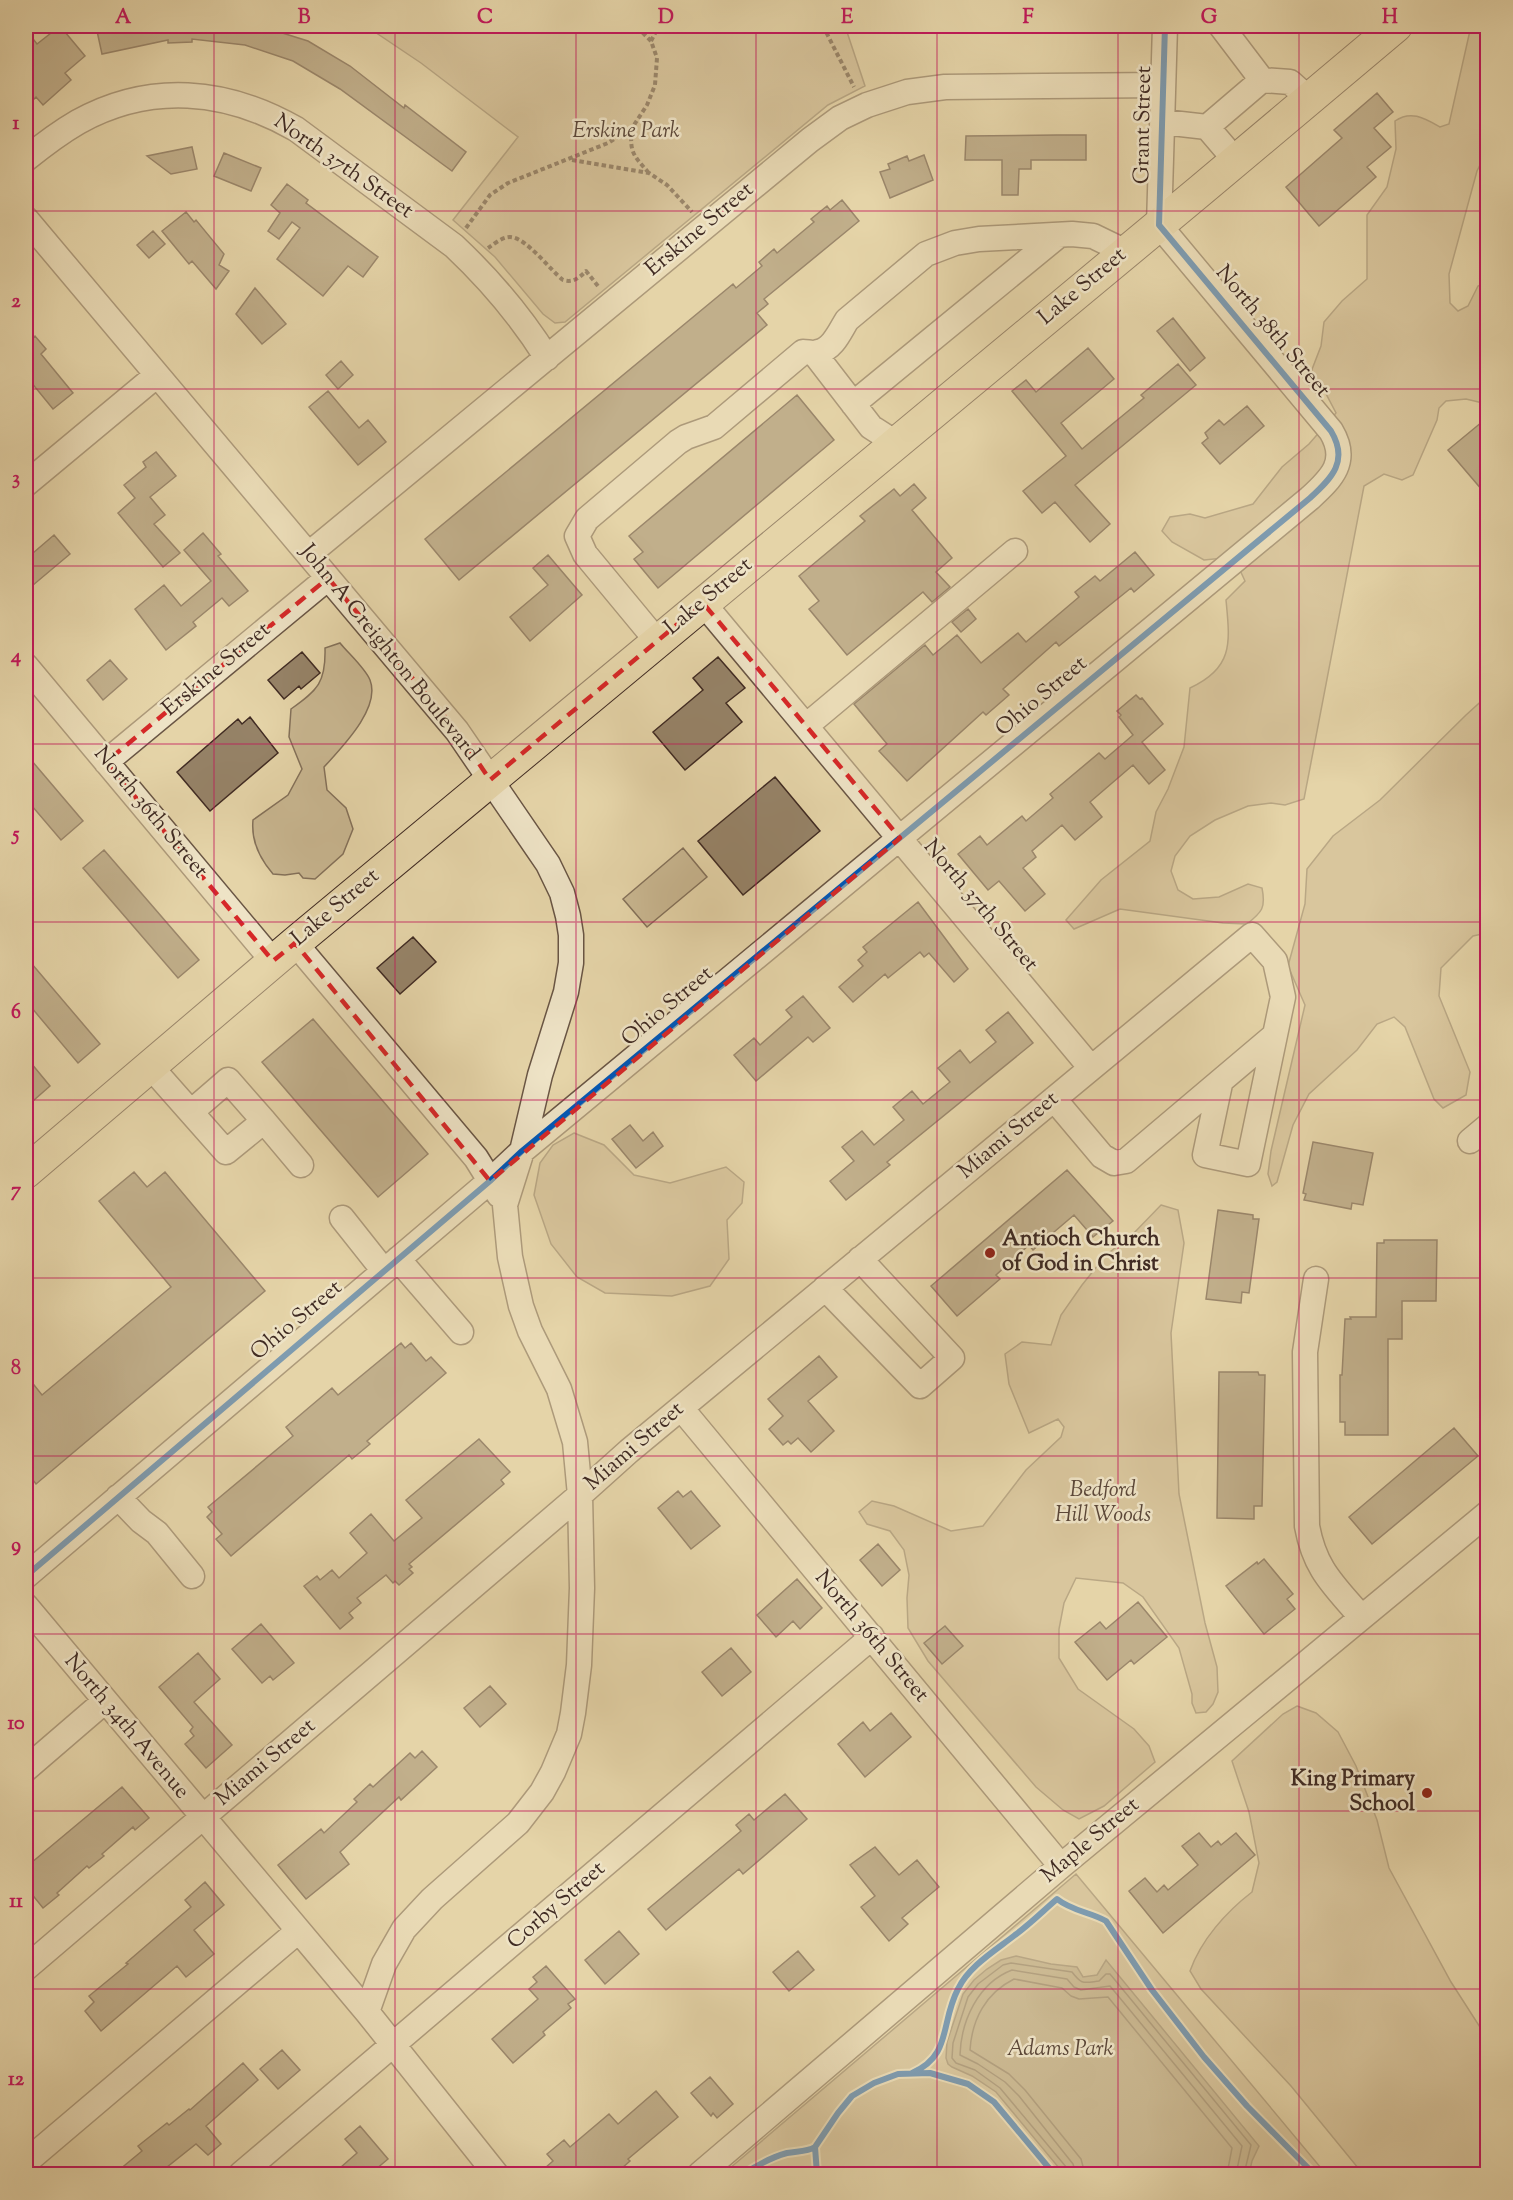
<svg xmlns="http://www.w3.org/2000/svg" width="1513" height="2200" font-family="'Sorts Mill Goudy',serif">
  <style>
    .green { fill: #c9b791; stroke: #84715a; stroke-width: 1.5 }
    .water { fill: #ad9b7b; stroke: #816e58; stroke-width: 1.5 }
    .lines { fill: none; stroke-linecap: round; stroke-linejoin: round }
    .shore { stroke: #76634f; stroke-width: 1.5 }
    .building { fill: #968368; stroke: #402b23; stroke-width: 1.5 }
    .minor-casing { stroke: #695544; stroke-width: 27 }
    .major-casing { stroke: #402b23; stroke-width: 34 }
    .path { stroke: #402b23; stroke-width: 4; stroke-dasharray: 4.5 3; stroke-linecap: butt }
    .minor { stroke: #eee3c6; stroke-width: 24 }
    .major { stroke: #e5d4a8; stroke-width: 32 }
    .cycleway-casing { stroke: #eee3c6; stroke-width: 10 }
    .cycleway { stroke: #0057b8; stroke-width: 6 }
    .marked { fill: none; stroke: #d62828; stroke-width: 4.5; stroke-dasharray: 12 8; stroke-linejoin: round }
    .grid { fill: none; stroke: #c2185b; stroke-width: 1.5; stroke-opacity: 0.55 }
    .poi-dot { fill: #8f2418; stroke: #eee3c6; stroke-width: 2 }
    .labels { text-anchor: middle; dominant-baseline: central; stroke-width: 5; stroke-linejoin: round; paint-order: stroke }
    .street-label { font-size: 22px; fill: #402b23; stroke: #eee3c6 }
    .park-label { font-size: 22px; font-style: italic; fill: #5b4739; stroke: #eee3c6 }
    .poi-label { font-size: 22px; font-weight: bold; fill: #402b23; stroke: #eee3c6; text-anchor: start }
    .neatline { fill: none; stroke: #c2185b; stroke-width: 2 }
    .grid-label { font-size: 20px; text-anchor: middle; font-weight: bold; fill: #c2185b }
  </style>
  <rect width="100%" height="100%" fill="#e5d4a8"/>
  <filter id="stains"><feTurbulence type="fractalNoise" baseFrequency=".00333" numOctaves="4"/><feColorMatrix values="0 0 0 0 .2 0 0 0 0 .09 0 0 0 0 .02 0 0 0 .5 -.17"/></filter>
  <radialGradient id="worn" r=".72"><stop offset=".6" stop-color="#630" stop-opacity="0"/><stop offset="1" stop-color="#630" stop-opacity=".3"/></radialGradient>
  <path class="green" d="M366,26H845L865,86L828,105L565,322L555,323L543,314L495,257L453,220L518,137L421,63Z
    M1471,26H1487V151L1477,171L1449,274L1450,303L1458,311L1468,306L1478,286L1487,282V404L1466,399L1446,401L1439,408L1437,420L1413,475L1402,480L1384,474L1364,486L1304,799L1285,805L1271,803L1248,806L1215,820L1190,836L1175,856L1171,871L1178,890L1193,899L1219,897L1248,884L1262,888C1266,908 1262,912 1247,924L1223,923L1120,909L1074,929L1066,920L1101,880L1150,841L1156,812L1168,789L1184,747L1190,688C1234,668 1230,642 1226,600L1245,581L1239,568L1224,558L1204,560L1172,542L1162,531L1170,517L1190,514L1205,518L1253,504L1282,467L1309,444L1336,413L1325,392L1311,372L1321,346L1324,322L1342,301L1367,279V215L1387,187L1396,149L1395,121C1411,110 1424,118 1440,127L1449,124Z
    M340,643C348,653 365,668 370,680C381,708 342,747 324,767L327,790L346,808L353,829L343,854L315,879L303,878L299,873L285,875L273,874C259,858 251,841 253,820L288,795L302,769L289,737L291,709C318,690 326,682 325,648Z
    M1487,696V933L1473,936L1441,968L1439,996L1470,1072L1466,1095L1443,1108L1434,1099L1405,1027L1394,1017L1377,1024L1357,1050L1309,1094L1293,1125L1277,1182L1272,1186L1268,1174L1271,1151L1305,1005L1288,966L1305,904L1307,869L1333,836L1380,800L1466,715Z
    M683,848L707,877L647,927L623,899Z
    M574,1133L604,1145L634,1175L670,1183L726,1167L744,1182L742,1203L727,1220L729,1259L710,1286L672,1296L605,1293L577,1277L551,1244L534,1195L540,1163L553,1145Z
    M1161,1205L1178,1210L1184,1243L1171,1333L1179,1494L1205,1623L1217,1667L1218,1692L1213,1704L1206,1712L1196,1713L1192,1703V1694L1179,1648L1143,1597L1123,1583L1076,1578L1064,1603L1059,1629V1658L1078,1689L1134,1729L1149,1746L1155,1762L1104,1806L1079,1819L1063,1810L1036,1787L928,1661L908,1628L907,1598L909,1575L904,1550L890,1531L867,1524L859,1512L872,1501L894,1506L951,1531L983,1526L1026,1470L1061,1437L1064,1427L1058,1419L1029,1433L1009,1384L1005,1354L1022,1342L1051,1345L1061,1315L1082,1285L1106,1255L1133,1234Z
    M1297,1706L1316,1713L1338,1732L1356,1766L1377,1820L1389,1868L1451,1982L1487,2038V2174H1363L1291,2086L1201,1989L1190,1971C1201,1940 1226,1912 1252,1892L1259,1863L1249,1812L1232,1761L1283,1714Z
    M1076,1874L1326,2174H723Z"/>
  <path class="water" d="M1016,1956L1051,1964L1077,1967L1083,1977L1097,1975L1106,1960L1259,2146L1252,2161L1249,2174H1064L996,2092L972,2076L952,2067L948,2064L946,2058L947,2042L963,1994L974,1980L987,1969L1001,1960Z"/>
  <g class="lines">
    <path class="shore" d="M1068,2174L1067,2168L1000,2088L975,2070L956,2063L952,2058L953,2043L968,1997L978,1984L1003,1965L1011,1963L1072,1972C1082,1985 1083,1983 1099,1981L1106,1974H1110L1251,2145L1244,2174
      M1076,2174L1073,2164L1019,2096L1005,2082L978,2064L960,2055C961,2021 978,1983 1012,1970L1067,1979L1074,1987L1081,1990L1110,1986L1242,2146L1236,2174
      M1085,2174L1081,2159L1025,2090L1009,2074L970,2050C972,2019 986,1993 1014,1979L1062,1988L1071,1996L1079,1999L1108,1997L1232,2148L1227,2174"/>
  </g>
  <path class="building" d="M60,26L85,56L65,73L71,80L43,105L36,97L26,107V30L37,44Z
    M124,26H260L308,41L350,66L404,108L405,105L466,152L452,171L340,89L293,61L245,45L192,39V42L168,43V40L102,54L97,31Z
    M1377,93L1393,112L1374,128L1391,147L1367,167L1376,177L1319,226L1286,187L1342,138L1334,130Z
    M1057,135H1086V160H1031V169H1019L1018,195H1002V160H965L966,136Z
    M192,147L197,169L171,174L147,156Z
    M224,153L261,168L251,191L214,176Z
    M924,155L933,180L890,198L880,172L890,169L888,164L907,156L909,161Z
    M287,184L308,200L306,203L378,257L363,277L348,266L323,296L277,259L300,228L292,222L279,239L268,231L280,213L271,205Z
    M842,200L859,221L764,299L768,304L757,313L767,325L459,580L425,539L733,284L736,288L762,266L759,262L774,249L777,253L814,222L811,219L827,206L830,210Z
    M186,212L194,222L196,220L224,254L219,265L229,271L216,289L192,261L189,264L162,231Z
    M153,231L165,244L149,258L137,245Z
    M255,288L286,324L262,344L236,314Z
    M1173,318L1205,358L1190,371L1157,331Z
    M26,335L30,341L35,336L46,349L41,354L73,393L53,409L26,376Z
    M1088,348L1114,379L1061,423L1082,449L1144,398L1141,395L1178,364L1196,385L1075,485L1110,524L1090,542L1055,502L1042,513L1023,491L1066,456L1012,391L1026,380L1036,392Z
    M341,361L353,375L338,389L326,375Z
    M328,391L359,428L368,420L386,442L358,465L309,407Z
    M797,395L834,440L658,588L634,559L643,552L629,536Z
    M1247,406L1264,426L1220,464L1202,443L1208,438L1205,433L1219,420L1224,425Z
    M1488,417V497L1448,450Z
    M156,452L176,476L150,497L165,515L154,524L180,553L163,567L118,513L135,498L124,485L146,467L143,462Z
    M914,484L926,498L912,510L952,558L936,572L950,587L932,602L923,592L847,655L809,609L819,601L799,576L865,521L860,516L894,489L900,496Z
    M203,533L221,554L218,556L248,591L229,606L222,598L193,622L196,626L166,650L135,609L164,585L181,606L211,581L184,550Z
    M54,535L70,554L26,591V559Z
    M1135,552L1154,575L1134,592L1131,588L1059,646L1056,642L1003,689L1009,695L986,715L983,712L907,781L879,751L887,744L854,704L925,645L933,655L957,635L981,663L1018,633L1026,642L1079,597L1075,592L1095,576L1100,581Z
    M548,555L582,595L530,641L510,617L548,585L533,568Z
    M968,609L976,619L961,632L952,622Z
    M302,652L320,673L301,689L299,686L284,699L268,680Z
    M718,657L745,688L726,703L742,722L685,770L653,732L703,690L693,678Z
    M110,660L127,679L103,700L87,680Z
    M1136,695L1140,699L1142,698L1163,724L1142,742L1165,770L1149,784L1133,765L1090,802L1102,817L1075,840L1062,825L1032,851L1036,857L1023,868L1045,894L1025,911L999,881L988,890L958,854L980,836L987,845L1022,816L1026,821L1053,798L1050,794L1099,753L1105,759L1133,735L1119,717L1121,715L1117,711Z
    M250,717L278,753L210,811L177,772L238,719L242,724Z
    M26,754L83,821L61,840L26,799Z
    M775,777L820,831L743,895L698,841Z
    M104,850L199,960L178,978L83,868Z
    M918,902L968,969L954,982L929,953L924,957L920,952L888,978L885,974L853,1002L839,987L863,966L858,960L867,952L863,947Z
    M413,937L436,962L400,994L377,968Z
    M26,957L100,1044L78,1063L26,1001Z
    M803,996L830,1028L813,1042L808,1037L756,1081L734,1055L754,1038L760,1045L792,1017L786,1010Z
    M1008,1012L1033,1043L887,1162L890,1165L846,1200L830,1181L854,1161L842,1147L862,1131L874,1145L904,1120L893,1107L912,1091L923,1104L950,1082L938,1068L960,1050L970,1063L996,1042L986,1030Z
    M313,1019L428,1154L378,1197L262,1062Z
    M26,1057L50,1086L26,1107Z
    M630,1125L643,1141L653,1132L663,1146L636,1168L612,1139Z
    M1313,1142L1373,1153L1363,1205L1352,1203L1351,1209L1304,1200L1306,1194L1303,1193Z
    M1067,1170L1113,1221L1093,1237L1074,1215L1033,1250L1029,1245L996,1275L1000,1279L957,1316L931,1286Z
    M134,1172L147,1187L165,1172L265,1291L36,1484L26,1471V1375L42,1395L171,1287L99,1201Z
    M1218,1210L1253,1215V1219H1259L1249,1293L1242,1292L1241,1303L1206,1299Z
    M1384,1240H1437L1436,1301H1402V1339H1388V1435H1345V1422H1340V1375H1342L1345,1319H1351L1350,1317H1376L1377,1243H1384Z
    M401,1343L405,1348L411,1343L426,1361L431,1357L446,1373L367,1441L370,1444L352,1459L349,1455L231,1556L216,1539L222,1534L207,1517L212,1512L208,1507L293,1436L286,1427L332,1388L338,1395Z
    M819,1356L837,1377L808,1401L834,1431L811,1452L798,1438L791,1444L788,1441L783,1445L769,1429L783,1416L768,1399Z
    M1219,1372H1258L1259,1375H1265L1262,1506H1254V1519L1217,1518Z
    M1454,1428L1478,1456L1372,1544L1349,1517Z
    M479,1439L510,1472L501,1480L504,1484L409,1564L412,1567L409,1569L413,1573L399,1585L395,1581L393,1583L386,1575L357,1598L361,1603L349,1613L353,1618L340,1629L304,1586L317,1576L320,1580L332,1570L339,1578L367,1553L350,1533L371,1514L394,1541L422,1518L406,1500Z
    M678,1491L683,1497L691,1491L720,1526L691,1549L658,1508Z
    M878,1544L900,1570L882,1586L860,1560Z
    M1264,1559L1293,1594L1287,1599L1295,1609L1264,1634L1226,1586L1257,1562L1258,1564Z
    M797,1579L822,1608L800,1629L793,1621L776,1637L757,1615Z
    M1138,1602L1167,1637L1134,1664L1131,1660L1107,1680L1075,1642L1100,1622L1106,1629Z
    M261,1624L294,1663L273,1680L270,1676L262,1683L232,1649Z
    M945,1626L963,1646L942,1664L924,1643Z
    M731,1648L751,1672L722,1696L702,1672Z
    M198,1653L220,1679L194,1702L232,1745L206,1768L185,1744L194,1736L190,1731L193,1727L159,1687Z
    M490,1686L506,1704L480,1727L464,1708Z
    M891,1713L911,1737L865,1777L838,1744L863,1722L870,1731Z
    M422,1751L437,1767L401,1800L399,1797L340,1852L349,1864L306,1899L278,1865L321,1829L324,1833L357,1802L354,1799L370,1784L373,1787L410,1753L415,1758Z
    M122,1787L149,1818L135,1830L133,1827L102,1854L104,1856L89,1868L87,1866L57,1893L59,1895L43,1908L26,1887V1871L33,1865L31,1863Z
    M785,1794L807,1819L743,1874L739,1869L666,1930L648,1909L741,1831L736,1825L749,1814L754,1820Z
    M1199,1833L1211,1847L1218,1841L1221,1845L1236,1833L1255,1855L1163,1933L1129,1891L1145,1878L1157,1892L1164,1885L1168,1890L1198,1865L1182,1846Z
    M875,1847L899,1875L917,1860L939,1887L902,1918L908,1924L889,1941L861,1907L875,1896L850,1865Z
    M205,1882L224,1905L194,1930L214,1954L186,1977L177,1966L101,2031L85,2011L94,2002L89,1996L128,1964L126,1963L191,1907L185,1900Z
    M619,1931L639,1954L605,1984L585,1960Z
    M798,1951L814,1970L789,1991L773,1972Z
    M546,1966L575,1999L568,2004L571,2008L543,2032L545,2035L513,2063L492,2039L538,1999L529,1989L537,1982L533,1977Z
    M282,2050L300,2070L278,2089L260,2069Z
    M243,2063L258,2080L206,2126L221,2144L208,2155L196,2144L157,2175H113L142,2151L138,2146L167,2123L169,2125L189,2109L190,2110Z
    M710,2077L733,2104L717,2118L713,2113L711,2116L691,2093Z
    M656,2091L678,2117L628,2159L630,2161L614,2175H537L553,2161L547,2154L564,2140L570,2147L609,2114L618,2124Z
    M360,2126L388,2159L369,2175H332L357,2153L345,2139Z"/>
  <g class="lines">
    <g class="minor-casing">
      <path id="minor" d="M1221,26L1262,80
        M1163,122L1207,127L1236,161
        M1207,127L1262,80L1290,82L1308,98
        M26,159C42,146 59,133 78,122C150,82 226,89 296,129L454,246C489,279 522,318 547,358
        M26,219L457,731L548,864L562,893L568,916L571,935V963L566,992L540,1075L522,1151L505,1205L510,1257L521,1306L530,1331L559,1389L575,1442L580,1495L582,1588L579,1665L573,1713L569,1734L553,1772L542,1792L518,1823L432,1899L404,1929L384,1964L367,2012
        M814,353L871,427L896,443
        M853,404L1059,235
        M26,484L157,375
        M309,554L810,140L840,118L867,105L907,92L945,87L1163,85
        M703,603L1091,1068
        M657,641L585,554L577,536L587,519L678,442L686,437L714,427L803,352C808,352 813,354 818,352C833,349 840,331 847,320L926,254L955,243L979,239L1072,234L1093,236L1126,252
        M26,666L273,961
        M806,726L1015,551
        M106,762L328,578
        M295,943L476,1158L499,1195
        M150,1066L226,1152L264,1121L228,1080L191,1112
        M1220,1084L1205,1155L1248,1164L1275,1035
        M264,1121L301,1165
        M1470,1141L1488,1126
        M342,1218L384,1271
        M398,1259L461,1332
        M1316,1279L1305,1352L1307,1526C1315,1570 1334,1585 1361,1617
        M825,1288L920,1386L952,1358L860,1259
        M681,1408L1061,1866
        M118,1497L141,1521L157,1533L192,1576
        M26,1576L490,1181L522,1151L1310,498C1332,478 1349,461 1331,431L1159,225L1165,26
        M26,1606L367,2012L496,2174
        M26,1769L105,1701
        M26,1968L580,1495L629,1451L1252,935L1275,961L1283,997L1275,1035L1126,1161L1114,1163L1102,1156L1054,1099
        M26,2162L297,1932
        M241,2174L872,1637
        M700,2174L1061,1866L1488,1513"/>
    </g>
    <g class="major-casing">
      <path id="major" d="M26,1172L295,943L1201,190L1396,26"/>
    </g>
    <path class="path" d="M823,26L854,87
      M651,41L659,26
      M632,129C629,152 634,156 648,172
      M572,160L649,173L667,185L692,212
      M466,228L490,195L508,183L608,143L632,128L647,105L655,85L657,58L651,41L636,26
      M488,248C494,244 502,237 510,237C526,237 550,270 563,280C573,283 579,278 586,271L598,286"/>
    <use href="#minor" class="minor"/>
    <use href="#major" class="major"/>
    <g class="cycleway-casing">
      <path id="cycleway" d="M26,1576L490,1181L522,1151L1310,498C1332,478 1349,461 1331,431L1159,225L1165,26
        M912,2073C952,2056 940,2023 958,1989C969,1966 996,1950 1015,1935C1030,1924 1043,1911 1057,1899C1072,1911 1090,1912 1106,1921L1152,1990L1204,2057L1247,2106L1314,2174
        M744,2174C756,2166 772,2157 787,2153C797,2151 807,2152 815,2147
        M817,2174L815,2147L838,2113L852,2096L874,2083L898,2074L930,2073L968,2084L994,2102L1054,2174"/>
    </g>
    <use href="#cycleway" class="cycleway"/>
  </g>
  <path d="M0 0H1513V2200H0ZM328,578L457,731L490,780L703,603L900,838L490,1181L295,943L273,961L106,762Z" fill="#e5d4a8" fill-opacity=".55" fill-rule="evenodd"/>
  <path class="marked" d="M328,578L457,731L490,780L703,603L900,838L490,1181L295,943L273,961L106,762Z"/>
  <path class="grid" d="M214,26V2174M395,26V2174M576,26V2174M756,26V2174M937,26V2174M1118,26V2174M1299,26V2174M26,211H1488M26,389H1488M26,566H1488M26,744H1488M26,922H1488M26,1100H1488M26,1278H1488M26,1456H1488M26,1634H1488M26,1811H1488M26,1989H1488"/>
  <g class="poi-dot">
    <circle cx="990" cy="1253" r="6"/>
    <circle cx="1427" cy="1793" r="6"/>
  </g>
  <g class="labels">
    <g class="street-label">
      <text transform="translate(1144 125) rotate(-89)">Grant Street</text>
      <text transform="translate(343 167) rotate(35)">North 37th Street</text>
      <text transform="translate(700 230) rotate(-40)">Erskine Street</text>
      <text transform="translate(1083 287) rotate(-40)">Lake Street</text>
      <text transform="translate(1272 332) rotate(50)">North 38th Street</text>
      <text transform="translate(709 597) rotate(-40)">Lake Street</text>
      <text transform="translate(389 653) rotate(51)">John A Creighton Boulevard</text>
      <text transform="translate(217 670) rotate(-40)">Erskine Street</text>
      <text transform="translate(1042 697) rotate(-40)">Ohio Street</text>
      <text transform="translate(150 813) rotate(50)">North 36th Street</text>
      <text transform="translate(980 906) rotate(50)">North 37th Street</text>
      <text transform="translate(336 908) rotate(-40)">Lake Street</text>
      <text transform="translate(668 1007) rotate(-40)">Ohio Street</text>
      <text transform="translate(1009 1136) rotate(-40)">Miami Street</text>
      <text transform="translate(297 1321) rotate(-40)">Ohio Street</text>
      <text transform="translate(635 1447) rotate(-41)">Miami Street</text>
      <text transform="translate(871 1637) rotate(50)">North 36th Street</text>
      <text transform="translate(126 1727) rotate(50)">North 34th Avenue</text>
      <text transform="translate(266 1763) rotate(-40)">Miami Street</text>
      <text transform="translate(1091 1841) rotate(-40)">Maple Street</text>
      <text transform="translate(557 1906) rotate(-41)">Corby Street</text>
    </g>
    <g class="park-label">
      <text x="626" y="132">Erskine Park</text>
      <text x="1103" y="1491">Bedford<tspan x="1103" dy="25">Hill Woods</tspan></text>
      <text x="1060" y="2050">Adams Park</text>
    </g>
    <g class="poi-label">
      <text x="1002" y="1240">Antioch Church<tspan x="1002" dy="25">of God in Christ</tspan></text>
      <text x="1415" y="1780" text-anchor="end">King Primary<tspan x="1415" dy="25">School</tspan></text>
    </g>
  </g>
  <rect width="1513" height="2200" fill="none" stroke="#e5d4a8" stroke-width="66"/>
  <rect x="33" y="33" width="1447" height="2134" class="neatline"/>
  <g class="grid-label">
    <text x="123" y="23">A</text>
    <text x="304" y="23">B</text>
    <text x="485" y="23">C</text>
    <text x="666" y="23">D</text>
    <text x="847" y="23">E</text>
    <text x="1028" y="23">F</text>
    <text x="1209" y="23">G</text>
    <text x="1390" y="23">H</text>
    <text x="16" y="129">1</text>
    <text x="16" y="307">2</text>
    <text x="16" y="484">3</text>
    <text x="16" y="662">4</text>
    <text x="16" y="840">5</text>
    <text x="16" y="1018">6</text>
    <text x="16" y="1196">7</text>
    <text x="16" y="1374">8</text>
    <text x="16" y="1551">9</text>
    <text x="16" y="1729">10</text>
    <text x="16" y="1907">11</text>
    <text x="16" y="2085">12</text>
  </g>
  <rect width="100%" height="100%" filter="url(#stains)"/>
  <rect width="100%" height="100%" fill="url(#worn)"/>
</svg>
